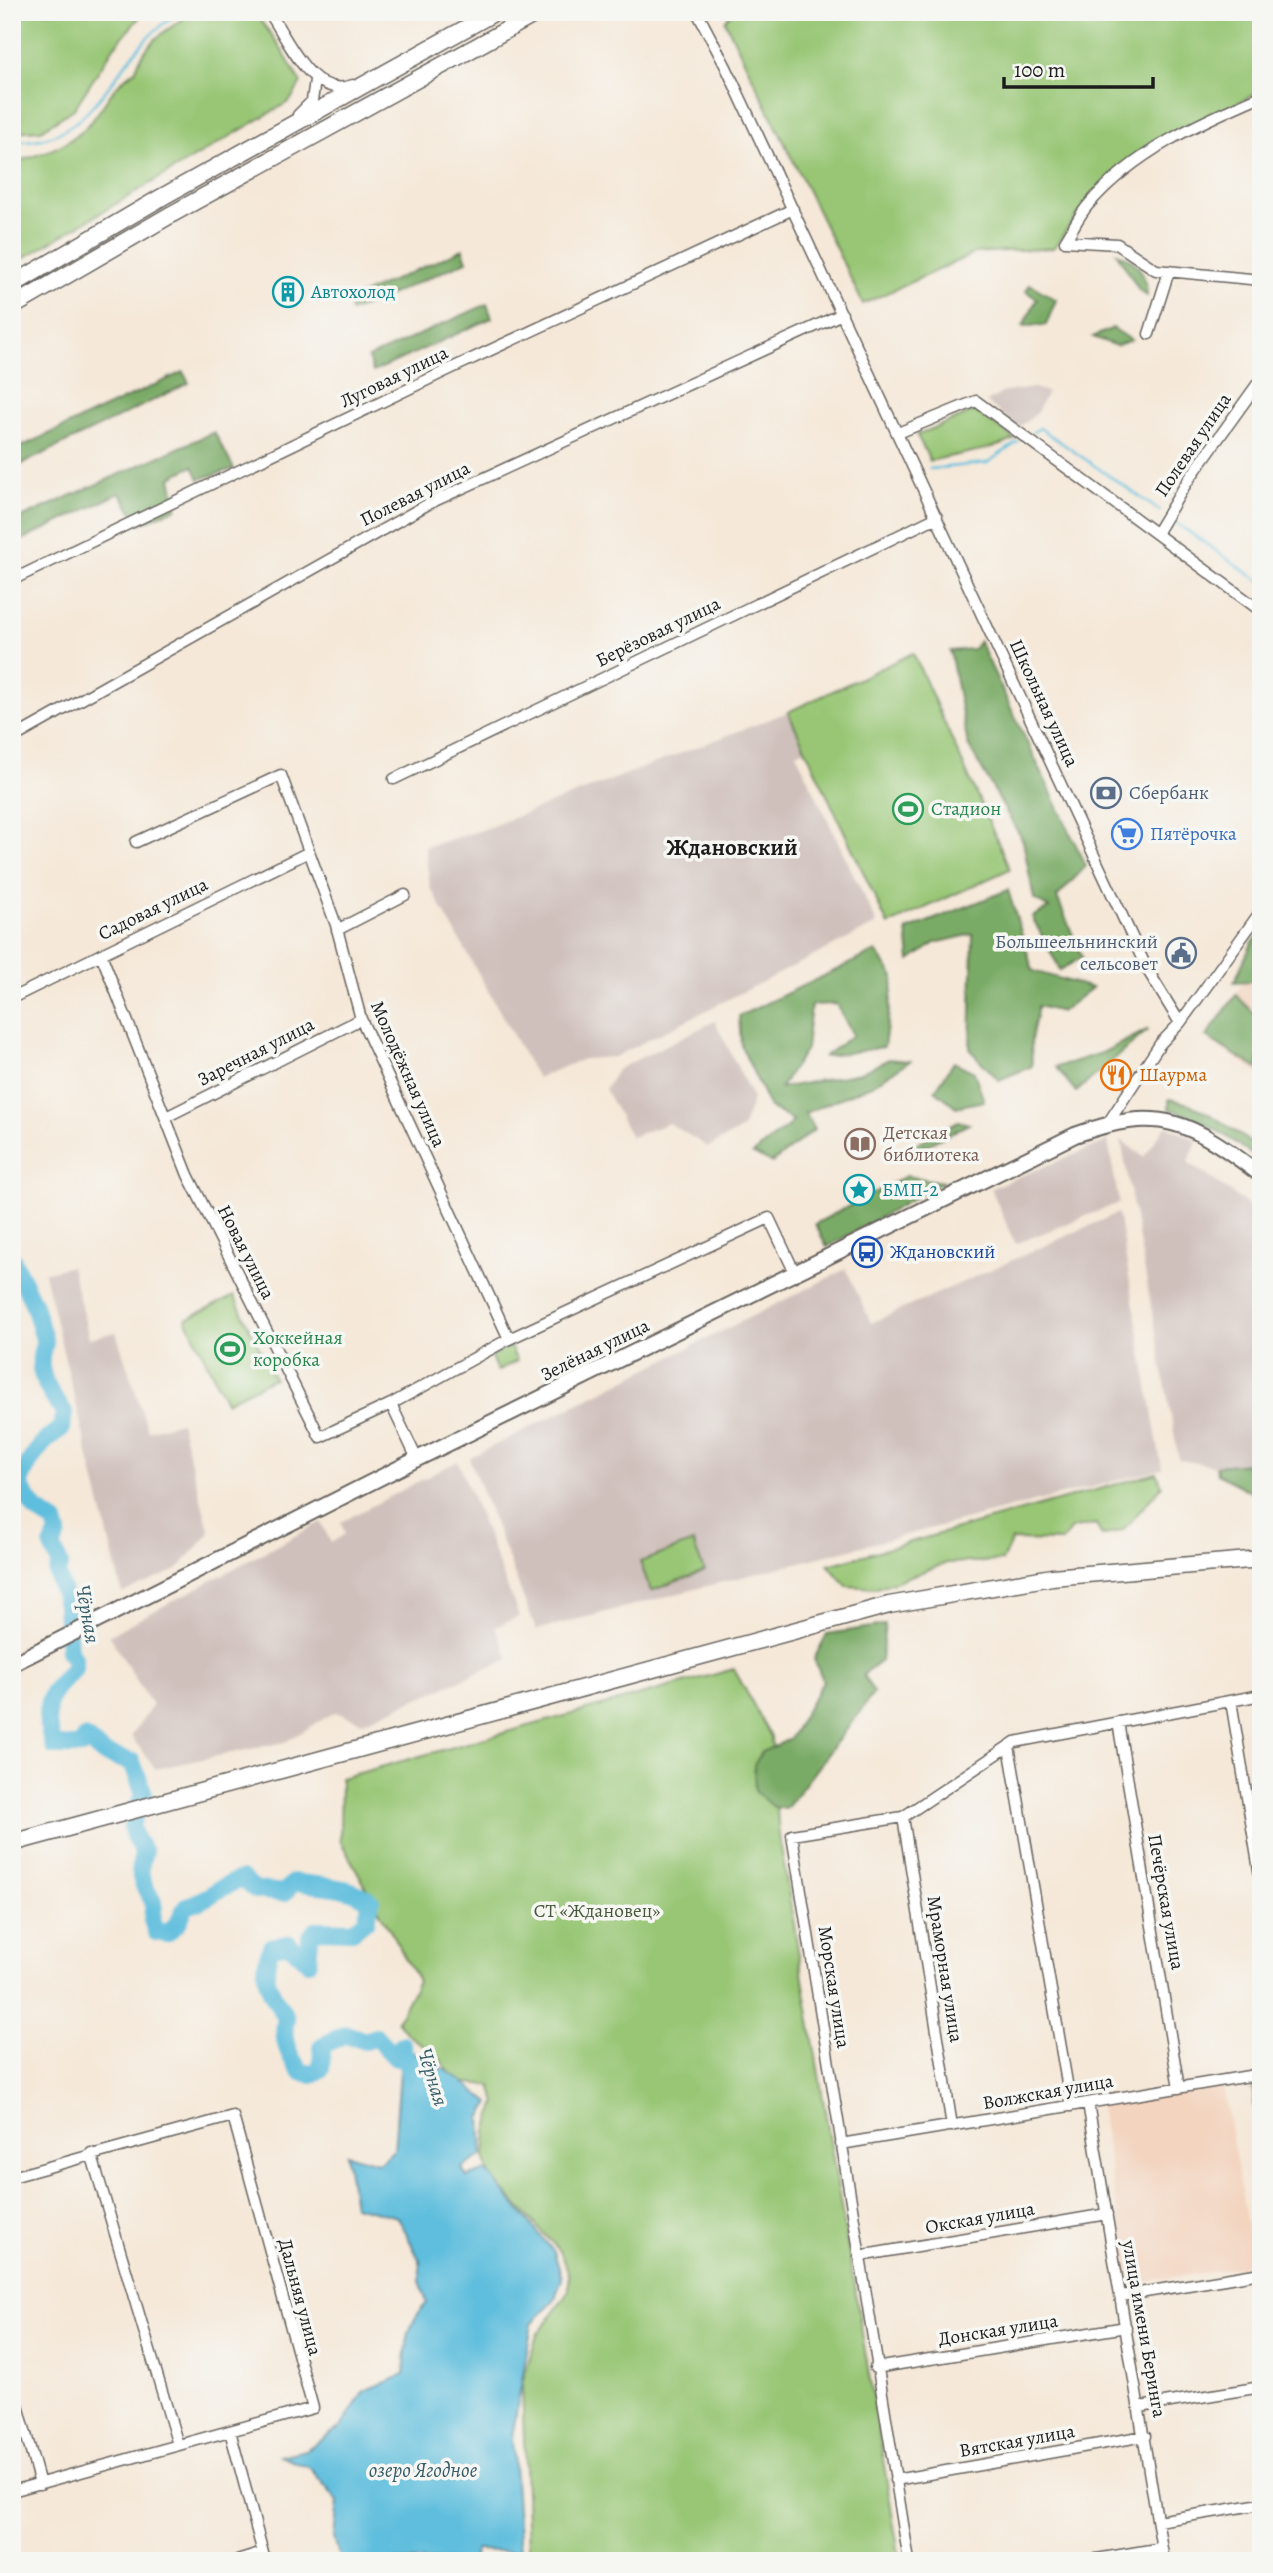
<svg xmlns="http://www.w3.org/2000/svg" width="1273" height="2573" font-family="Alegreya,serif">
  <style>
    .built { fill: #f3d4bf }
    .industrial { fill: #cfc0bb }
    .green { fill: #98c675; stroke: #5a7148; stroke-width: 2 }
    .forest { fill: #7aab66; stroke: #4b6441; stroke-width: 2 }
    .water { fill: #5fbedd; stroke: #3e6d7c; stroke-width: 2 }
    .lines { fill: none; stroke-linecap: round; stroke-linejoin: round }
    .stream { stroke: #5fbedd; stroke-width: 2.5 }
    .river { stroke: #5fbedd; stroke-width: 18 }
    .street-casing { stroke: #68635e; stroke-width: 13 }
    .secondary-casing { stroke: #68635e; stroke-width: 18 }
    .primary-casing { stroke: #68635e; stroke-width: 19 }
    .street { stroke: #fff; stroke-width: 10 }
    .secondary { stroke: #fff; stroke-width: 14 }
    .primary { stroke: #fff; stroke-width: 16 }
    .labels { text-anchor: middle; dominant-baseline: central; stroke-width: 7; stroke-linejoin: round; paint-order: stroke }
    .culture-label { font-size: 19px; fill: #0d838f; stroke: #f6f6f2; text-anchor: start }
    .street-label { font-size: 19px; fill: #1c1c1c; stroke: #f6f6f2 }
    .service-label { font-size: 19px; fill: #4e5e75; stroke: #f6f6f2; text-anchor: start }
    .leisure-label { font-size: 19px; fill: #27864d; stroke: #f6f6f2; text-anchor: start }
    .shop-label { font-size: 19px; fill: #366cbe; stroke: #f6f6f2; text-anchor: start }
    .food-label { font-size: 19px; fill: #c56008; stroke: #f6f6f2; text-anchor: start }
    .education-label { font-size: 19px; fill: #785e54; stroke: #f6f6f2; text-anchor: start }
    .transit-label { font-size: 19px; fill: #164399; stroke: #f6f6f2; text-anchor: start }
    .park-label { font-size: 19px; fill: #47583b; stroke: #f6f6f2 }
    .water-label { font-size: 21px; font-style: italic; fill: #375d69; stroke: #f6f6f2 }
    .quarter-label { font-size: 23px; font-weight: bold; fill: #1c1c1c; stroke: #f6f6f2 }
  </style>
  <rect width="100%" height="100%" fill="#f6f6f2"/>
  <filter id="ink" filterUnits="userSpaceOnUse"><feTurbulence type="fractalNoise" baseFrequency=".0143" numOctaves="2"/><feDisplacementMap in="SourceGraphic" scale="14" xChannelSelector="R" yChannelSelector="G"/><feConvolveMatrix kernelMatrix="1 2 1 2 8 2 1 2 1" color-interpolation-filters="sRGB"/></filter>
  <filter id="wash" filterUnits="userSpaceOnUse"><feTurbulence type="fractalNoise" baseFrequency=".00686" numOctaves="4" result="noise"/><feDisplacementMap in="SourceGraphic" scale="28" xChannelSelector="R" yChannelSelector="G"/><feGaussianBlur stdDeviation="1.57" result="paint"/><feColorMatrix in="noise" values="0 0 0 0 0 0 0 0 0 0 0 0 0 0 0 0 0 1.4 0 .05"/><feComposite in="paint" operator="in"/></filter>
  <g filter="url(#wash)">
    <rect width="100%" height="100%" fill="#f5e8d8"/>
    <path class="built" d="M1261,957V1075L1204,1037Z
      M1223,2086L1254,2265L1129,2284L1100,2106Z"/>
    <path class="industrial" d="M1034,388L1047,392L1036,414L1019,427L986,402L1004,392Z
      M788,712L805,749L796,753L877,924L614,1057L583,1059L537,1078L430,887L425,847L479,831Z
      M715,1021L753,1099L742,1129L708,1147L669,1123L631,1137L605,1089L618,1069Z
      M1166,1125L1198,1141L1188,1162L1261,1214V1473L1179,1460L1121,1140L1144,1157Z
      M1108,1141L1119,1203L1015,1244L991,1188Z
      M1118,1213L1162,1469L536,1630L469,1458L846,1269L871,1323Z
      M71,1266L89,1338L116,1332L148,1431L180,1422L210,1533L177,1570L122,1593L44,1273Z
      M458,1461L519,1617L495,1627L509,1659L363,1722L335,1712L285,1742L155,1769L131,1736L152,1706L109,1635L321,1522L331,1543L345,1534L341,1522Z"/>
    <path class="green" d="M12,12H144L114,47L74,109L41,130L12,132Z
      M194,12H254L279,45L301,83L290,101L12,265V163C40,154 69,147 89,124C105,107 113,83 135,71C146,39 167,30 194,12Z
      M732,12H1261V91L1140,155L1078,214L1054,248L975,253L863,304L725,21Z
      M975,411L1015,439C988,452 959,453 930,461L917,435Z
      M913,653L1010,869L888,925L788,712Z
      M234,1296L274,1378L226,1402L186,1319Z
      M510,1346L517,1361L497,1371L491,1357Z
      M1157,1473L1162,1486L1123,1530L1102,1536L1096,1524L1071,1529L1062,1541L1012,1540L1002,1561L947,1563L877,1588L847,1586L828,1565Z
      M693,1542L704,1571L651,1591L640,1562Z
      M734,1669L771,1737L779,1835L900,2561H506L528,2550L522,2383L537,2335L569,2291V2275L560,2251L491,2177L485,2160L487,2131L496,2102L491,2085L456,2082L438,2056L408,2035L397,2021L418,1981L340,1840L341,1778Z
      M1261,2078V2148L1251,2079Z"/>
    <path class="forest" d="M463,249L467,261L351,312L349,300Z
      M1117,253C1138,260 1147,276 1147,296L1139,290Z
      M1030,284L1056,300L1046,325L1023,326L1037,299L1026,291Z
      M487,304L492,318L373,372L368,358Z
      M1113,328L1131,340L1116,346L1093,337Z
      M183,372L189,383L12,469V451Z
      M214,432L234,469L199,479L193,466L171,477L177,508L140,524L120,493L12,545V522Z
      M979,641L1086,866L1057,897L1082,957L1060,970L1032,917L1049,908L1034,899L1023,841L968,745L950,651L973,649Z
      M1008,890L1033,971L1092,988L1061,1012L1038,1006L1031,1040L1032,1066L999,1080L970,1050L973,934L935,943L910,961L907,930Z
      M1261,933V964L1253,981L1234,982L1252,943Z
      M876,951L894,977L884,1047L823,1057L853,1035L836,1004L811,1005L806,1049L780,1088L860,1073L889,1059L910,1061L872,1085L805,1113L814,1130L772,1163L753,1154L794,1121L770,1108L741,1046L739,1016Z
      M1236,995L1261,1021L1258,1069L1206,1037Z
      M1149,1029L1076,1092L1056,1067L1102,1053Z
      M954,1062L974,1072L984,1101L956,1107L935,1090Z
      M1169,1099C1204,1104 1233,1130 1261,1151V1162C1233,1140 1204,1119 1169,1109Z
      M958,1121L969,1124L895,1161L900,1153Z
      M906,1176L943,1182L827,1247L815,1224Z
      M1261,1462V1497L1217,1474L1216,1466Z
      M885,1625L881,1661L863,1675L874,1693L786,1809L774,1807L755,1791L754,1765L762,1752L790,1739L823,1681L814,1659L827,1634Z"/>
    <path class="water" d="M402,2045L457,2077L490,2103L481,2118L483,2155L462,2168L467,2177L486,2170L554,2252L562,2278L554,2301L532,2323L512,2437L520,2552L476,2550L472,2561H340L334,2537L338,2501L310,2468L280,2456L305,2450L341,2427L364,2391L404,2375C406,2346 406,2324 427,2303L420,2281V2261L398,2217L354,2206L346,2154L378,2163L394,2150Z"/>
    <g class="lines">
      <path class="stream" d="M12,149L19,141C102,143 115,45 182,12
        M1033,432L1040,428L1160,511
        M930,469L987,463L1018,442
        M1173,521L1261,582"/>
      <path class="river" d="M12,1259L34,1305L45,1343C33,1368 48,1392 64,1412L62,1428C42,1439 26,1464 19,1485L36,1510L55,1522L58,1533L52,1546L60,1564L57,1573L66,1604L69,1651L74,1659V1669C46,1694 41,1711 54,1746H81L85,1738L104,1754L132,1762L144,1794C132,1821 124,1825 144,1852C136,1874 142,1884 154,1903L152,1920L156,1932L166,1934L178,1923L186,1906C208,1901 220,1885 242,1879L256,1890L284,1893L294,1882C321,1887 349,1884 371,1902L366,1920L353,1931L316,1930L310,1937L308,1962L289,1944L271,1947C259,1980 270,1989 286,2018C281,2039 288,2055 301,2072L312,2074L321,2069L322,2046L346,2034L365,2041L376,2037L396,2058L402,2045L408,2066"/>
    </g>
  </g>
  <g filter="url(#ink)">
    <g class="lines">
      <g class="street-casing">
        <path id="street" d="M269,12C288,39 312,101 353,85
          M697,12L726,67L1147,969L1180,1023
          M1261,96C1198,123 1134,152 1089,204C1079,215 1073,229 1065,241L1117,244L1156,270L1261,280
          M298,115L312,101L315,80
          M1149,334L1169,271
          M898,433L976,401L1261,611
          M1157,532L1187,482L1261,379
          M12,580L450,369L793,209
          M20,734L430,503L842,314
          M394,779L937,517
          M136,842L281,775L336,925L361,1019L509,1339
          M337,930L405,895
          M101,954L188,1175L320,1437L391,1404
          M12,998L309,852
          M166,1117L361,1019
          M1108,1123L1160,1044L1180,1023L1261,911
          M417,1459L391,1404L509,1339L769,1218L795,1273
          M1231,1701L1261,1882
          M1118,1722L1179,2088
          M1009,1746L1071,2106
          M903,1817L952,2126
          M1088,2103L1164,2561
          M841,2144L1261,2074
          M91,2153L178,2445
          M12,2177L233,2116L313,2408L12,2491
          M859,2256L1107,2214
          M1121,2296L1261,2273
          M875,2368L1126,2327
          M12,2384L40,2484
          M1140,2407L1261,2387
          M230,2431L263,2553L237,2561
          M895,2480L1145,2436
          M1158,2521L1261,2504
          M909,2561L792,1835L903,1817L1015,1742L1261,1695
          M1085,2561L1162,2548"/>
      </g>
      <g class="secondary-casing">
        <path id="secondary" d="M12,1664L417,1459L1075,1135C1161,1104 1191,1122 1261,1175"/>
      </g>
      <g class="primary-casing">
        <path id="primary" d="M12,285L162,197L495,12
          M12,307L172,214L539,12
          M12,1843L889,1605L1052,1577L1261,1559"/>
      </g>
      <use href="#street" class="street"/>
      <use href="#secondary" class="secondary"/>
      <use href="#primary" class="primary"/>
    </g>
  </g>
  <defs>
    <g id="building-ring" transform="scale(1.575)"><circle r="9.5" fill="#f6f6f2" stroke="#0f9aa8" stroke-width="1.5"/><path d="M-4-6H4V6H1V3H-1V6H-4ZM-2.5-4.3h1.7v1.8h-1.7ZM.8-4.3h1.7v1.8H.8ZM-2.5-1h1.7V.8h-1.7ZM.8-1h1.7V.8H.8Z" fill="#0f9aa8"/></g>
    <g id="bank-ring" transform="scale(1.575)"><circle r="9.5" fill="#f6f6f2" stroke="#5c6f8a" stroke-width="1.5"/><path d="M-6-4H6V4H-6ZM0-2.3a2.3 2.3 0 1 0 0 4.6a2.3 2.3 0 1 0 0-4.6Z" fill="#5c6f8a"/></g>
    <g id="stadium-ring" transform="scale(1.575)"><circle r="9.5" fill="#f6f6f2" stroke="#2e9e5b" stroke-width="1.5"/><path d="M0-5a6.5 5 0 1 0 0 10a6.5 5 0 1 0 0-10ZM-3.5-1.8h7v3.6h-7Z" fill="#2e9e5b"/></g>
    <g id="supermarket-ring" transform="scale(1.575)"><circle r="9.5" fill="#f6f6f2" stroke="#3f7fe0" stroke-width="1.5"/><path d="M-6-5.5h2.5l.6 2H6L4.5 2H-2.5L-4.4-4H-6ZM-1.5 3.2a1.3 1.3 0 1 0 .1 0ZM3 3.2a1.3 1.3 0 1 0 .1 0Z" fill="#3f7fe0"/></g>
    <g id="civic-ring" transform="scale(1.575)"><circle r="9.5" fill="#f6f6f2" stroke="#5c6f8a" stroke-width="1.5"/><path d="M-.6-6.5H3V-4.5H.6V-3L4-1V1h2V6H-6V1h2V-1L-.6-3ZM-1.2 2.5V6h2.4V2.5Z" fill="#5c6f8a"/></g>
    <g id="restaurant-ring" transform="scale(1.575)"><circle r="9.5" fill="#f6f6f2" stroke="#e8710a" stroke-width="1.5"/><path d="M-5-6h1v4h1v-4h1v4h1v-4h1v5L-1.5 .5V6h-2V.5L-5-1ZM5-6V6H3V1.5H1.5Q1.5-4 5-6Z" fill="#e8710a"/></g>
    <g id="library-ring" transform="scale(1.575)"><circle r="9.5" fill="#f6f6f2" stroke="#8d6e63" stroke-width="1.5"/><path d="M-6-4Q-3-5.5-.7-3.5V5Q-3 3-6 4ZM6-4Q3-5.5 .7-3.5V5Q3 3 6 4Z" fill="#8d6e63"/></g>
    <g id="sight-ring" transform="scale(1.575)"><circle r="9.5" fill="#f6f6f2" stroke="#0f9aa8" stroke-width="1.5"/><path d="M0-6L1.8-2.2L6-1.7L2.9 1.2L3.7 5.4L0 3.3L-3.7 5.4L-2.9 1.2L-6-1.7L-1.8-2.2Z" fill="#0f9aa8"/></g>
    <g id="bus-ring" transform="scale(1.575)"><circle r="9.5" fill="#f6f6f2" stroke="#1a4fb4" stroke-width="1.5"/><path d="M-5-6H5V4H4V6H2V4H-2V6H-4V4H-5ZM-3.5-4V0h7V-4ZM-3.5 1.2v1.5H-2V1.2ZM2 1.2v1.5H3.5V1.2Z" fill="#1a4fb4"/></g>
  </defs>
  <g fill-rule="evenodd">
    <use href="#building-ring" x="288" y="292"/>
    <use href="#bank-ring" x="1106" y="793"/>
    <use href="#stadium-ring" x="908" y="809"/>
    <use href="#supermarket-ring" x="1127" y="834"/>
    <use href="#civic-ring" x="1181" y="953"/>
    <use href="#restaurant-ring" x="1116" y="1075"/>
    <use href="#library-ring" x="860" y="1144"/>
    <use href="#sight-ring" x="859" y="1190"/>
    <use href="#bus-ring" x="867" y="1252"/>
    <use href="#stadium-ring" x="230" y="1349"/>
  </g>
  <g class="labels">
    <g class="culture-label">
      <text x="311" y="292">Автохолод</text>
      <text x="882" y="1190">БМП-2</text>
    </g>
    <g class="street-label">
      <text transform="translate(394 377) rotate(-26)">Луговая улица</text>
      <text transform="translate(1193 445) rotate(-56)">Полевая улица</text>
      <text transform="translate(415 494) rotate(-27)">Полевая улица</text>
      <text transform="translate(658 632) rotate(-26)">Берёзовая улица</text>
      <text transform="translate(1044 703) rotate(65)">Школьная улица</text>
      <text transform="translate(153 909) rotate(-26)">Садовая улица</text>
      <text transform="translate(256 1052) rotate(-27)">Заречная улица</text>
      <text transform="translate(408 1074) rotate(66)">Молодёжная улица</text>
      <text transform="translate(246 1252) rotate(63)">Новая улица</text>
      <text transform="translate(595 1350) rotate(-26)">Зелёная улица</text>
      <text transform="translate(1166 1902) rotate(80)">Печёрская улица</text>
      <text transform="translate(945 1969) rotate(81)">Мраморная улица</text>
      <text transform="translate(834 1987) rotate(81)">Морская улица</text>
      <text transform="translate(1048 2092) rotate(-10)">Волжская улица</text>
      <text transform="translate(980 2218) rotate(-10)">Окская улица</text>
      <text transform="translate(300 2297) rotate(75)">Дальняя улица</text>
      <text transform="translate(1144 2329) rotate(80)">улица имени Беринга</text>
      <text transform="translate(998 2330) rotate(-9)">Донская улица</text>
      <text transform="translate(1017 2441) rotate(-10)">Вятская улица</text>
    </g>
    <g class="service-label">
      <text x="1129" y="793">Сбербанк</text>
      <text x="1158" y="942" text-anchor="end">Большеельнинский<tspan x="1158" dy="22">сельсовет</tspan></text>
    </g>
    <g class="leisure-label">
      <text x="931" y="809">Стадион</text>
      <text x="253" y="1338">Хоккейная<tspan x="253" dy="22">коробка</tspan></text>
    </g>
    <g class="shop-label">
      <text x="1150" y="834">Пятёрочка</text>
    </g>
    <g class="food-label">
      <text x="1139" y="1075">Шаурма</text>
    </g>
    <g class="education-label">
      <text x="883" y="1133">Детская<tspan x="883" dy="22">библиотека</tspan></text>
    </g>
    <g class="transit-label">
      <text x="890" y="1252">Ждановский</text>
    </g>
    <g class="park-label">
      <text x="597" y="1911">СТ «Ждановец»</text>
    </g>
    <g class="water-label">
      <text transform="translate(88 1614) rotate(80)">Чёрная</text>
      <text transform="translate(433 2077) rotate(73)">Чёрная</text>
      <text x="423" y="2470">озеро Ягодное</text>
    </g>
    <g class="quarter-label">
      <text x="732" y="847">Ждановский</text>
    </g>
  </g>
  <rect width="1273" height="2573" fill="none" stroke="#f6f6f2" stroke-width="42"/>
  <path d="M1004 77v10h149v-10" fill="none" stroke="#1c1c1c" stroke-width="3.5"/>
  <text x="1014" y="77" font-size="21" fill="#1c1c1c" stroke="#f6f6f2" stroke-width="5" paint-order="stroke">100 m</text>
</svg>
